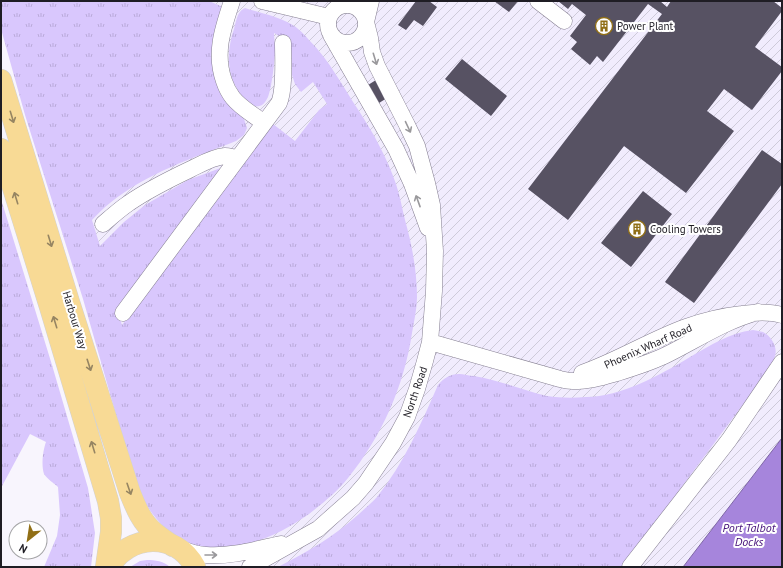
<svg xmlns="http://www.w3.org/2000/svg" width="783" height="568" font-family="'PT Sans',sans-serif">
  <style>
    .industrial { fill: url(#industrial-furrows) }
    .grass { fill: url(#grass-tufts) }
    .water { fill: #a685dc; stroke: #7e66a5 }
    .building { fill: #575263 }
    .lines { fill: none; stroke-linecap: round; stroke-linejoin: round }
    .minor-casing { stroke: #847e90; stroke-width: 17 }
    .major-casing { stroke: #d2d2d3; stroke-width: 22 }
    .minor { stroke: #fff; stroke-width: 16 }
    .major { stroke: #f8da95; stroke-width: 21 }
    .oneway { stroke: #9a999c }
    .oneway2 { stroke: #968562 }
    .labels { text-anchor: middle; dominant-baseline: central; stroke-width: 4; stroke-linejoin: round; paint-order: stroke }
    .poi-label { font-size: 11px; fill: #1f1d24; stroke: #fff; text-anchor: start }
    .street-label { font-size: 11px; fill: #1f1d24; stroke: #fff }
    .water-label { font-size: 12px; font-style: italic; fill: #47137b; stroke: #fff }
  </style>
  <defs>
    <pattern id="industrial-furrows" width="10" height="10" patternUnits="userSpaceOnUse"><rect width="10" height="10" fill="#f1ecfd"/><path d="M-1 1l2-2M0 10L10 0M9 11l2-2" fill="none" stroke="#cecad9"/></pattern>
    <pattern id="grass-tufts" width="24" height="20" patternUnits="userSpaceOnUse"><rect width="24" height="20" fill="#d9c7fd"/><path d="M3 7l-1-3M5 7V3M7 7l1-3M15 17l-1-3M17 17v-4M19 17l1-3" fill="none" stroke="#baaad9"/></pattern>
  </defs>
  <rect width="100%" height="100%" fill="#f8f5fd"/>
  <path class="industrial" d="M91,1H782V438L683,567H254L162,457L117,308L92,220Z"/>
  <path class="grass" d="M1,1H209L223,7L229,101L244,119L247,128L244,135L236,141C193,158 147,173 110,203C103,208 98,214 92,220L100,246L124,222L145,205L188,180L226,166L117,308L122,325L273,124L295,141L319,110L327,104L313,82L301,92L295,84L292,75L291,43L274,33C274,38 275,43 275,48C275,59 272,87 268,97C256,123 234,88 231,75C227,59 229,44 234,29C235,25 237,15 240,12C241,10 243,9 245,8C260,13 277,16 291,24C298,28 304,34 309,40C330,61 343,87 359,111C374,134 387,158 396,184C400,196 402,208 405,220C412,245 417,271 417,297C417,309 414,321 412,333C404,386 382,436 348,478C337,492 323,503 309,514C279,535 244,551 206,547C199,546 192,546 186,543C183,542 181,540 179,538C174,535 169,533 166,529C153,517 143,501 136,485L83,299L25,115L1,29Z
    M1,199L52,365L88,488L95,533L91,567H44L57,536L60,515L58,487C54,483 47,479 44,474C41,465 43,450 46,442L30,434L1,488Z
    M753,330C757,331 760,331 763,332C771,336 778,347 775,356C774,361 770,366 768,371L622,567H278C309,551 333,537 359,514C365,508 372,503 377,497C404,463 421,424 438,385C444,378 450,374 459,374C464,374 469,376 474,376C499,380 522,390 547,396C560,398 573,398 586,397C621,397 660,375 690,357C711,345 729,333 753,330Z
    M147,560C155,560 164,561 170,567H130L140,561Z"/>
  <path class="water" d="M782,438V567H683Z"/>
  <path class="building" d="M416,1H429L437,7L423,26L414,20L406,30L398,25Z
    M494,1H518L509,12Z
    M558,1H660L667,7L671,1H773L782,8V11L755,47L782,67V71L752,110L724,89L707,111L734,131L686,193L624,146L568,220L528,189L662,14L648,4L603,62L597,56L590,65L571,49L577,42L570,36L586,15L572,4L568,9Z
    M462,59L507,96L491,116L445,79Z
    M376,80L387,98L379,103L368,85Z
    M762,150L782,164V184L694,303L665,282Z
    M643,191L672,214L631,267L601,243Z"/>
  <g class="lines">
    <g class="minor-casing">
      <path id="minor" d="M232,1C223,28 214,53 224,81C226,87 229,93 233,98C241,108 254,115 264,123
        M262,1L329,17
        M538,1L564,21
        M328 24a19 19 0 1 1 38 0a19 19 0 1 1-38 0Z
        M331,35L396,149L412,184L428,228
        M103,224C111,217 120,209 129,203C149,189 170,179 191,169C201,164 213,157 225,156C229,156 233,157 237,159
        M123,313L279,103C285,89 283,59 283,43
        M430,342L560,379C564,380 568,381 572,381C587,382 603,377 617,373C633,368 649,363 664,356C695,341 724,321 758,312
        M582,373C617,361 650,340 686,327C703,321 724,316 742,314C756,312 769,311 782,315
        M179,548C187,551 197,555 206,555C231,557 257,549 281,544
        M250,567L318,529L353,498L366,483L393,443L407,417L417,389L425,361L430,342L434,291L435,251L432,205L427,183L417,146L407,125L377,66L372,52L370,38L366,22L371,1
        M630,567L729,440L782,362"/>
    </g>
    <g class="major-casing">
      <path id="major" d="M1,80L69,302L130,493C136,508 142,523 155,533C161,538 167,542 173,546
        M1,149L50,307L108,501L111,518V532L106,567
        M109,567C129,534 176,531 195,567"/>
    </g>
    <use href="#minor" class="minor"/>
    <use href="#major" class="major"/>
  </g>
  <defs><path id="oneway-shaft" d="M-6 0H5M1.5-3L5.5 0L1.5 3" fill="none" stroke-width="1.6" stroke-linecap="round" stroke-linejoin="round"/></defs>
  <g class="oneway">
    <use href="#oneway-shaft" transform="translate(375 59) rotate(73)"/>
    <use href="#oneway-shaft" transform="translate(408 127) rotate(65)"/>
    <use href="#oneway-shaft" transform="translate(418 201) rotate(-110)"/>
    <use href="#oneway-shaft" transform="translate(211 555)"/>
  </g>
  <g class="oneway2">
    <use href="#oneway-shaft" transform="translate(12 117) rotate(73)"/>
    <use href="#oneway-shaft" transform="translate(16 198) rotate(-107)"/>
    <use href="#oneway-shaft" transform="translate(50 241) rotate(73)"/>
    <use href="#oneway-shaft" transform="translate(55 322) rotate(-107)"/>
    <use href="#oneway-shaft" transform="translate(89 365) rotate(72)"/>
    <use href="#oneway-shaft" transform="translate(93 447) rotate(-107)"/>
    <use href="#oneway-shaft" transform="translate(129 489) rotate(71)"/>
  </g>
  <defs>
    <g id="building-ring" transform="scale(0.9)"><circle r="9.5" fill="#fff" stroke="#916f16" stroke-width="1.5"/><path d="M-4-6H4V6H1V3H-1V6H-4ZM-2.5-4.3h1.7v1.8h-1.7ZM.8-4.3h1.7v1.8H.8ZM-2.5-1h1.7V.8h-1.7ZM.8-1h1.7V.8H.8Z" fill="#916f16"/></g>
  </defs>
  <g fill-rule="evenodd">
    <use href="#building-ring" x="604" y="26"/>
    <use href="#building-ring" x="637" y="229"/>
  </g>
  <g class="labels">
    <g class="poi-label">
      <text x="617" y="26">Power Plant</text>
      <text x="650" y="229">Cooling Towers</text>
    </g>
    <g class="street-label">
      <text transform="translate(75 320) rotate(73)">Harbour Way</text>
      <text transform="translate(648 346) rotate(-24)">Phoenix Wharf Road</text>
      <text transform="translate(415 392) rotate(-71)">North Road</text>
    </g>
    <g class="water-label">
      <text x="749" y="527">Port Talbot<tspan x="749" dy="14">Docks</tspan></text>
    </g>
  </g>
  <rect width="783" height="568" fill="none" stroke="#1f1d24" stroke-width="4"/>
  <g transform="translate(28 540) rotate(210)"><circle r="19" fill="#ffffff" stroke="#a5a5a7"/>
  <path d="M0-3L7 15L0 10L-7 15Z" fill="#916f16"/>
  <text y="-6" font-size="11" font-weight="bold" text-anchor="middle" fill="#1f1d24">N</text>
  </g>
</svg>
